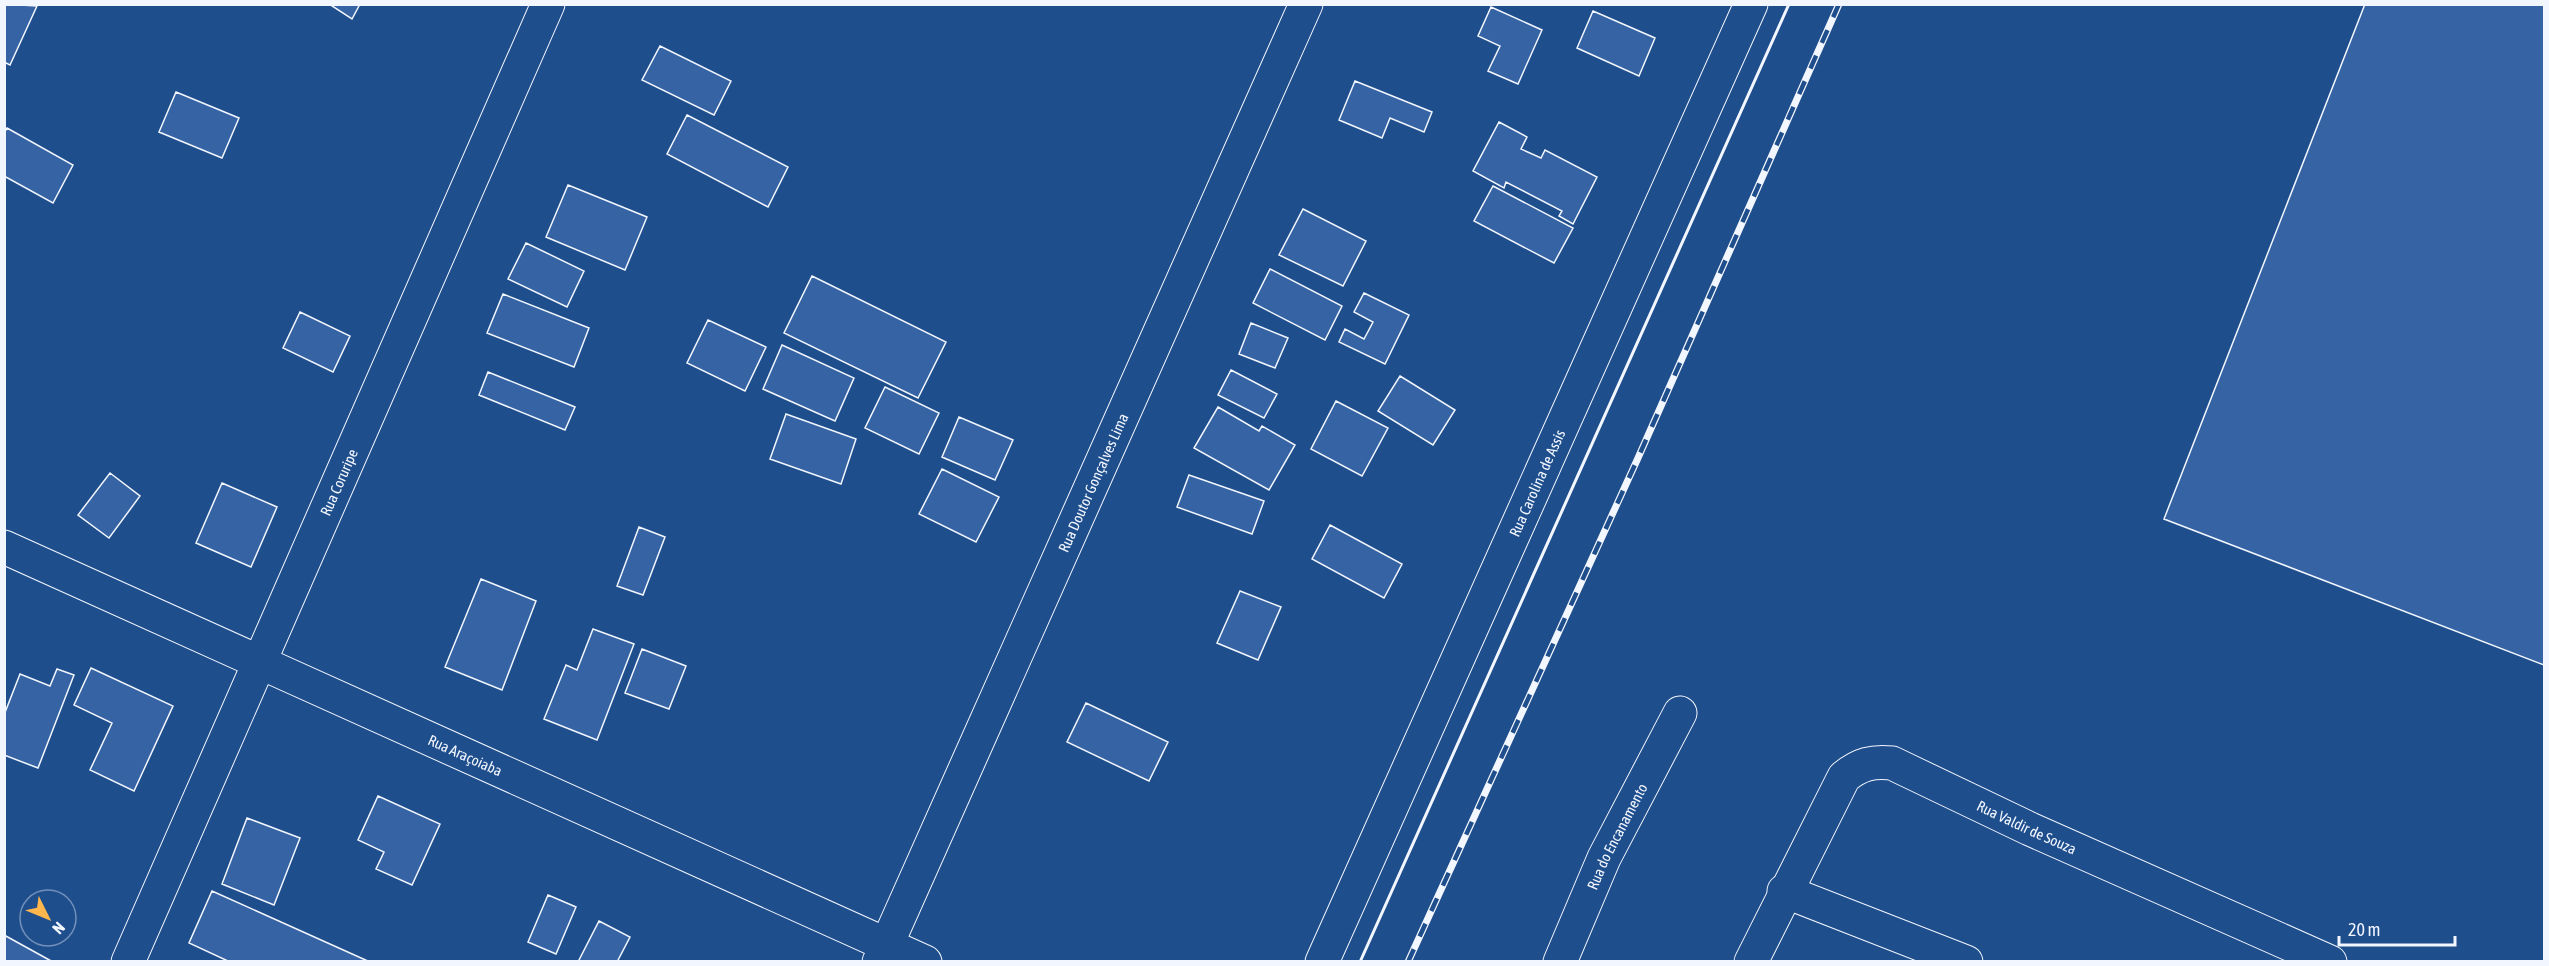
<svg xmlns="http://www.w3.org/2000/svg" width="2549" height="966" font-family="'Asap Condensed',sans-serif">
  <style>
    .building { fill: #3563a3; stroke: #f2f6ff; stroke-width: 1.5 }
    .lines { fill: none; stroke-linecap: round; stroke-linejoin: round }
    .minor-casing { stroke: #f2f6ff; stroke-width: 35 }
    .minor { stroke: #1f4e8c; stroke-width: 33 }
    .rail-casing { stroke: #f2f6ff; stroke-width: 7 }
    .rail { stroke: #1f4e8c; stroke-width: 4.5; stroke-dasharray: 14; stroke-linecap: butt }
    .wall { stroke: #f2f6ff; stroke-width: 3 }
    .labels { text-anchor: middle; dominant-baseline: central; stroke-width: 4.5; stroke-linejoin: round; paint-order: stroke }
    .street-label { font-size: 15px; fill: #f2f6ff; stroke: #1f4e8c }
  </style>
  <rect width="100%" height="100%" fill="#1f4e8c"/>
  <path class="building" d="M4,4L37,6L10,65L4,62Z
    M329,4H360L352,19Z
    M2365,4H2544V665L2164,519Z
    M1491,7L1542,30L1518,84L1488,71L1500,46L1478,36Z
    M1593,11L1655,38L1639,76L1577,48Z
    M660,46L731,81L714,115L642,80Z
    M1355,81L1432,112L1424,132L1390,118L1382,138L1339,120Z
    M176,92L239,118L222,158L159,132Z
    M687,115L788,167L768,207L667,154Z
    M1499,122L1527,137L1521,149L1541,158L1545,150L1597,177L1573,224L1559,216L1562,211L1506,182L1504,188L1473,171Z
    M7,128L73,165L53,203L4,176V133Z
    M568,185L647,217L625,270L546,237Z
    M1493,186L1573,228L1554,263L1474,221Z
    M1303,209L1366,241L1343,286L1279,255Z
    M526,243L584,271L567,307L508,279Z
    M1270,269L1342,306L1325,340L1253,303Z
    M812,276L946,342L918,398L784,333Z
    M1364,293L1409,315L1385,364L1339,342L1345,329L1364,339L1373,322L1354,312Z
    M503,294L589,328L574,367L487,333Z
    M300,312L350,336L333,372L283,348Z
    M708,320L766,347L745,391L687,363Z
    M1251,323L1288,338L1275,368L1239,354Z
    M782,345L854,378L835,421L763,389Z
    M1231,370L1277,394L1264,418L1218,395Z
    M488,372L575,407L565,430L479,395Z
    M1400,376L1455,410L1433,445L1378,411Z
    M885,387L939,413L919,454L865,428Z
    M1336,401L1388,428L1362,476L1311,449Z
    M1218,407L1259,431L1262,426L1295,445L1269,490L1194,448Z
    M786,414L856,439L841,484L770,459Z
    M959,417L1013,440L995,480L942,457Z
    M942,469L999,497L976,542L919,514Z
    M110,473L140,496L109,538L78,515Z
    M1189,475L1264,501L1252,534L1177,507Z
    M222,483L277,507L251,567L196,543Z
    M1330,525L1402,564L1384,598L1312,559Z
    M639,527L665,537L643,595L617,586Z
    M481,579L536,601L502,690L445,667Z
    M1240,591L1281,607L1258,660L1217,643Z
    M593,629L634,644L597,740L544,719L566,665L577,670Z
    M642,649L686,666L669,709L625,693Z
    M91,668L173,706L134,791L90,770L112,723L74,705Z
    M57,669L74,675L38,768L4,755V715L20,674L50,686Z
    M1086,703L1168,742L1149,781L1067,742Z
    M378,796L440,824L412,885L376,869L384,852L358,840Z
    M247,818L300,838L274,905L222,884Z
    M212,891L370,962H230L189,943Z
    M548,895L576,907L556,954L528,942Z
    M599,921L630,937L617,962H578Z
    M4,935L53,962H4Z"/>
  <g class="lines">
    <g class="minor-casing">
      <g id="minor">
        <path id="s1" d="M4,547L925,962"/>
        <path d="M1784,891L1966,962"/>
        <path id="s2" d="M128,962L548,4"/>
        <path id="s3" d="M879,962L1306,4"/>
        <path id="s4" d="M1322,962L1751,4"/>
        <path id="s5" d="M1560,962L1604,858L1680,713"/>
        <path id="s6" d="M1751,962L1844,777C1860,764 1872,761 1892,763L2030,829L2330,962"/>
      </g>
    </g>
    <use href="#minor" class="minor"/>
    <g class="rail-casing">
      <path id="rail" d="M1408,962L1638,458L1839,4"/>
    </g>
    <use href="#rail" class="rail"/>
    <path class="wall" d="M1360,962L1789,4"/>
  </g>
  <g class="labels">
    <g class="street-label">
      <text stroke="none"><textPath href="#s2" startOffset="524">Rua Coruripe</textPath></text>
      <text stroke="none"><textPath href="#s3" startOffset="525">Rua Doutor Gonçalves Lima</textPath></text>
      <text stroke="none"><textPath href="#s4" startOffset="525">Rua Carolina de Assis</textPath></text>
      <text stroke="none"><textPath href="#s1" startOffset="506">Rua Araçoiaba</textPath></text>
      <text stroke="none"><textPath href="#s6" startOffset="408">Rua Valdir de Souza</textPath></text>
      <text stroke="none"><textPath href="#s5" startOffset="138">Rua do Encanamento</textPath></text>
    </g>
  </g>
  <rect width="2549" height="966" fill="none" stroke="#f2f6ff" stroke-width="12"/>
  <g transform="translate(48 918) rotate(133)"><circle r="28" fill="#1f4e8c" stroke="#7391ba" stroke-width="1.5"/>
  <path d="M0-4.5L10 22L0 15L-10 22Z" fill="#ffb74d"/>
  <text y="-9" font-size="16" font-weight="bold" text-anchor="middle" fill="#f2f6ff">N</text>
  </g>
  <path d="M2339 936v9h116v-9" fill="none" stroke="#f2f6ff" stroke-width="3"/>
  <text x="2348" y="936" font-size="18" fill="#f2f6ff" stroke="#1f4e8c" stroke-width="4.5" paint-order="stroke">20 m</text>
</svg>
